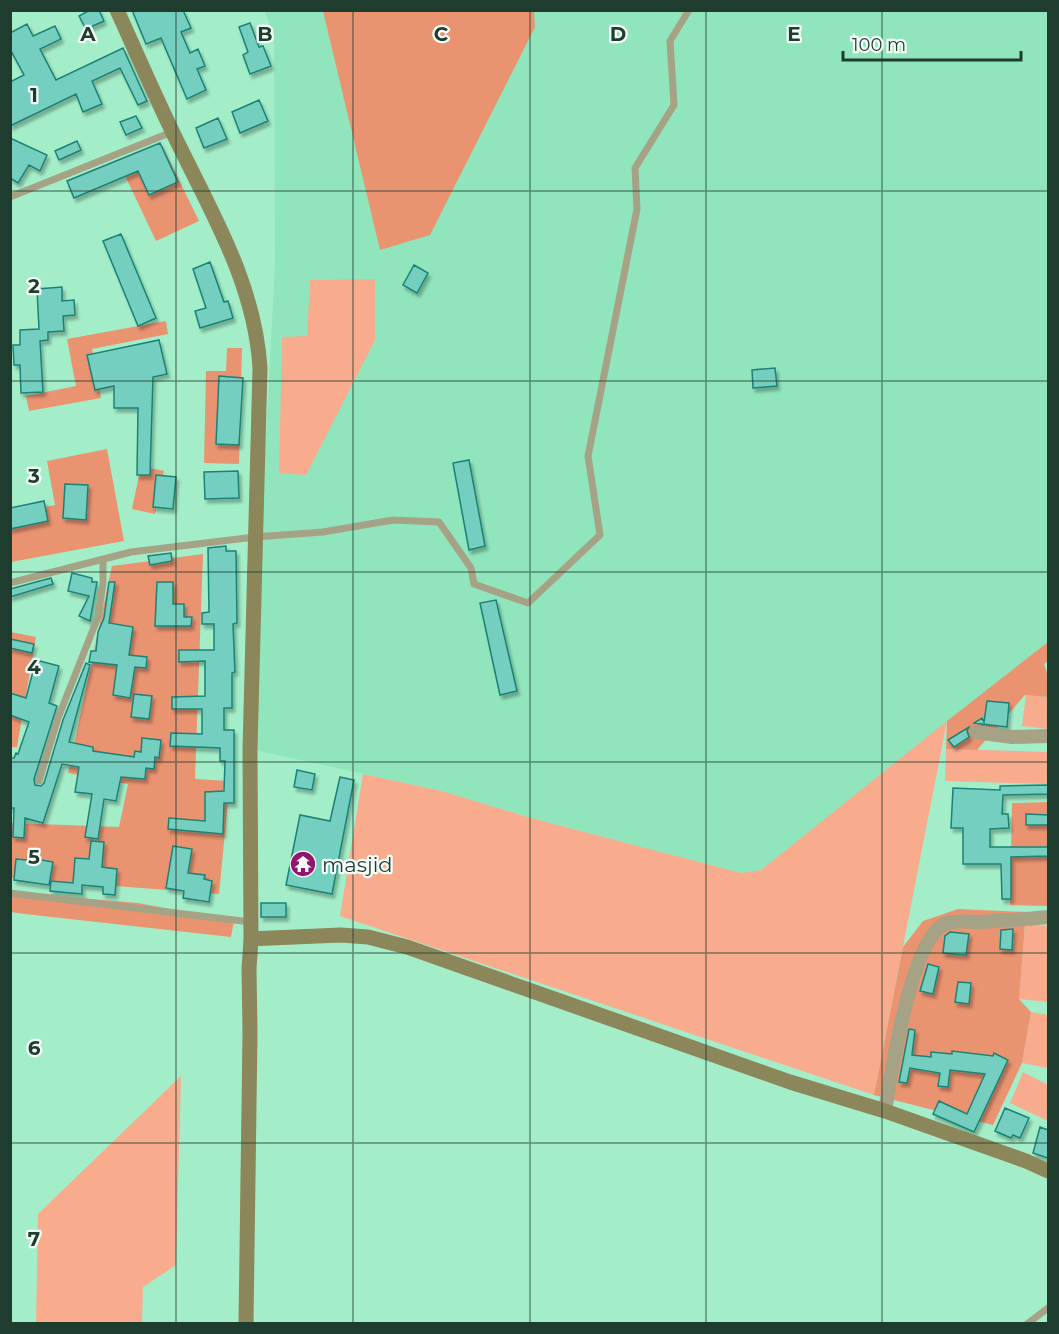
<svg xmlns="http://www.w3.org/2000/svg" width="1059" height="1334" font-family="Montserrat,sans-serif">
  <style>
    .built { fill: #91e5bd }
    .green { fill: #f8ac8d }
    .forest { fill: #e99371 }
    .building { fill: #74cfc0; stroke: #1c8275; stroke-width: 1.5; filter: url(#shadow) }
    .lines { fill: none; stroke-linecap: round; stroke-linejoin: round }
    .lane { stroke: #a5a285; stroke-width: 7 }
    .street { stroke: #a5a285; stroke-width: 14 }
    .secondary { stroke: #8c875b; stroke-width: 15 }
    .grid { fill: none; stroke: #1e3d2f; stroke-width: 1.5; stroke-opacity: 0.55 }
    .labels { text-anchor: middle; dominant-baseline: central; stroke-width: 4.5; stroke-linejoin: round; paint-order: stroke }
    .poi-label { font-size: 21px; fill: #1e3d2f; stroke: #f6fdf9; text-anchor: start }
    .grid-label { font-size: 20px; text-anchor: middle; font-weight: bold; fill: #1e3d2f; stroke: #f6fdf9; stroke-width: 4.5; stroke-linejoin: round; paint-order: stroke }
  </style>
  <defs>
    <filter id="shadow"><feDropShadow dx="2.5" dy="4" stdDeviation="1.5" flood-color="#0004"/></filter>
  </defs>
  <rect width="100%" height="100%" fill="#a3eec9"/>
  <path class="built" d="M264,11H1048V642L761,870L741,873L531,818L442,791L250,749L275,262L274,33Z"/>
  <path class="green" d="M375,279V340L306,475L279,473L282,337L307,336L310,280Z
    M1026,695L1048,697V729L1022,726Z
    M947,721L874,1095L340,916L363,774L442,791L531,818L741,873L761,870Z
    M946,749L1048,752V784L945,781Z
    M1025,924L1048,926V1002L1019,999Z
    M1031,1012L1048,1015V1068L1022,1063Z
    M1023,1072L1048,1085V1121L1010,1103Z
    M181,1076L176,1265L143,1287L142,1323H36L38,1214Z"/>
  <path class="forest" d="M323,11H534L535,27L430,235L380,250Z
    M161,143L199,221L156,241L119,163Z
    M166,321L168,334L92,349L101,398L29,411L26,396L76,386L67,339Z
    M227,348H242L239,464L204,463L206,371H226Z
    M107,449L124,541L11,562V514L55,505L47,461Z
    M141,466L164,471L155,514L132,509Z
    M203,554L195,779L230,781L219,894L11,878V823L119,827L128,784L68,773L112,566Z
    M11,632L36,637L17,747H11Z
    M1048,642V661L1044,664L1048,676V697L1025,695L977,750L946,749L947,721Z
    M1048,802V906L1010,905L1012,803Z
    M10,892L138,903L234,921L231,937L25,914L11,912Z
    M958,909L1048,913L1025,924L1019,999L1031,1012L1022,1063L993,1125L874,1095L903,947L923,921Z"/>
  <path class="building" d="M90,10H99L104,21L86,29L79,16Z
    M132,10H183L191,28L181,32L190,53L198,49L205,66L197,69L206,90L187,99L161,38L146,44Z
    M250,23L259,47L263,46L271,66L250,74L243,55L248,52L239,27Z
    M27,24L33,36L55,26L61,39L40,49L56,80L123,48L147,101L138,105L120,68L92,81L102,104L83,112L76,94L10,126V82L24,75L10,49V33Z
    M259,100L268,121L240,133L232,112Z
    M136,116L142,128L126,135L120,122Z
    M218,118L227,139L204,148L196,128Z
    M10,138L47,155L40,171L29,165L18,183L10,178Z
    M77,141L81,150L59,160L55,151Z
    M160,143L178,182L149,195L138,171L74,198L67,181Z
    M121,234L156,318L138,326L103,241Z
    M210,262L224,302L228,301L233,318L200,328L195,311L206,308L193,269Z
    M414,265L428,273L417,293L403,285Z
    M62,287V301L74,300L75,315L63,316L64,331L48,332V340L40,341L43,392L21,393L20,365H14L13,345H20V330L39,329L37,289Z
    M159,340L167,374L153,377L150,475H137L138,408H114V386L95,390L87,355Z
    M775,368L777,386L753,388L752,370Z
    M219,376L243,378L239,445L216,444Z
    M469,460L485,546L469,550L453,463Z
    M238,471L239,498L205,499L204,472Z
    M156,475L176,477L173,509L153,507Z
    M65,484L88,485L86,520L63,518Z
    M44,501L48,521L10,529V508Z
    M226,546V551H236L237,623L233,624L235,672L232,673V708H224V730H234V803H224L223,834L168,829L169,818L205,821V792L224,791L225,761H220V748L170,746L171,733L202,734V709H172V697L205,696V661L179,662V650H214V624H202V613L209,612L208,548Z
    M171,553L172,561L150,565L148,556Z
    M72,573L92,578V582H97L90,621L79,616L89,596L68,591Z
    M51,578L53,584L10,597V589Z
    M109,582H115L109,623L133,627L129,655L147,657L146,668L135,667L130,698L113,695L117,665L89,662L91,651H96L98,632L104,618Z
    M157,582H173V604H184V617H192L191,626H155Z
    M496,600L517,691L500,695L480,603Z
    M10,639L34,644L32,653L10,648Z
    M36,660L59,666L49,703L57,706L34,779L35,785L41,786L44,783L63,720L86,663L90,665L69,742L93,747V751L134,757L135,751L141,752L142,738L161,740L159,758L155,757L154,769L146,768L145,779L121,777L116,801L104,799L98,839L85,837L92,794L75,792L79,767L62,764L43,823L25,818L24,838L13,837L14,808H10V758H14L16,753L18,754L29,722L10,715V693L26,698Z
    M134,694L152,696L149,719L131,717Z
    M987,701L1009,703L1007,727L974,723L982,718L984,722Z
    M969,727L967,731L969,737L954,747L948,740Z
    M297,770L315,774L312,790L294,787Z
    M340,777L354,780L332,894L286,885L300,815L330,821Z
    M1048,785V794L1003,795L1002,814H1008L1009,828L990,829V847H1048V856L1011,857V899H1002L1001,864H963V828H951L953,788L1000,790V786Z
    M1026,814L1048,815V825H1026Z
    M91,841L104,842L102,867L117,869L115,895L103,894V887L82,885V894L50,891L51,881L73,883L75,858L89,859Z
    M173,846L192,849L188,873L205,875L204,879L212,881L209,902L183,898L184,891L166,888Z
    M16,859L36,861V859L53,862L49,885L14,880Z
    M261,903H286V917H261Z
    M1013,929L1012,950L1000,949L1001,930Z
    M950,932L969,934L966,955L943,953L945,936Z
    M928,964L939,967L933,994L920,991Z
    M958,982L971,983L969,1004L955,1002Z
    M909,1029L915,1030L912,1055L931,1057V1052L952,1054V1051L993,1056L994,1053L1008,1060L974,1132L933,1114L939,1101L967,1114L985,1074L950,1070L948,1087L938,1086L940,1073L910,1068L907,1083L899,1082Z
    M1005,1108L1029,1118L1020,1138L1013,1135L1011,1138L995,1131Z
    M1040,1127L1048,1130V1158L1033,1153Z"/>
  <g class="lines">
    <path class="lane" d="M10,197L172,132
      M10,583L131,552L255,537L323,532L393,520L439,522L471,568L474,584L528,603L600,535L588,456L637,209L635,168L674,105L670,41L689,10
      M39,781L58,718L98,617L103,583V559
      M10,893L251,922
      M1027,1324L1048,1308"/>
    <path class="street" d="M976,732L1012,737L1048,736
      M885,1111C891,1075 911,935 947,923C956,920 970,922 980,922C1003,921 1025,919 1048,917"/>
    <path class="secondary" d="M117,10C136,52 154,94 174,135C210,210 255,283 260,368L250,749L251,939L249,969L250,1033L246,1324
      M251,939L341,935L368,937L407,947L790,1082L885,1111L1026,1161L1048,1171"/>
  </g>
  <path class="grid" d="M176,10V1324M353,10V1324M530,10V1324M706,10V1324M882,10V1324M10,191H1048M10,381H1048M10,572H1048M10,762H1048M10,953H1048M10,1143H1048"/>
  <defs>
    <g id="temple-disc" transform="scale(1.35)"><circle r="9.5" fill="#931570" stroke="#f6fdf9"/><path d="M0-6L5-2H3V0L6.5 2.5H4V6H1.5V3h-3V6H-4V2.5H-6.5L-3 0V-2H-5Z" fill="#fff"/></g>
  </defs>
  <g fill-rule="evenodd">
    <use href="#temple-disc" x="303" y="864"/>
  </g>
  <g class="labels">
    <g class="poi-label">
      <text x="322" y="864">masjid</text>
    </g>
  </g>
  <g class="grid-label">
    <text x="88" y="41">A</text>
    <text x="265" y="41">B</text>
    <text x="441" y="41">C</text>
    <text x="618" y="41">D</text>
    <text x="794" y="41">E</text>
    <text x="34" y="102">1</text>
    <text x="34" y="293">2</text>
    <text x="34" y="483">3</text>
    <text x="34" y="674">4</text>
    <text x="34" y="864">5</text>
    <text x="34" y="1055">6</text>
    <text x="34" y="1246">7</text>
  </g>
  <rect width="1059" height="1334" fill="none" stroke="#1e3d2f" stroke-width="24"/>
  <path d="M843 51v9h178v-9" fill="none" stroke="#1e3d2f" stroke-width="3"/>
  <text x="852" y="51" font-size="18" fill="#1e3d2f" stroke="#f6fdf9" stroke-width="4.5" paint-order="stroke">100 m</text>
</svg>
